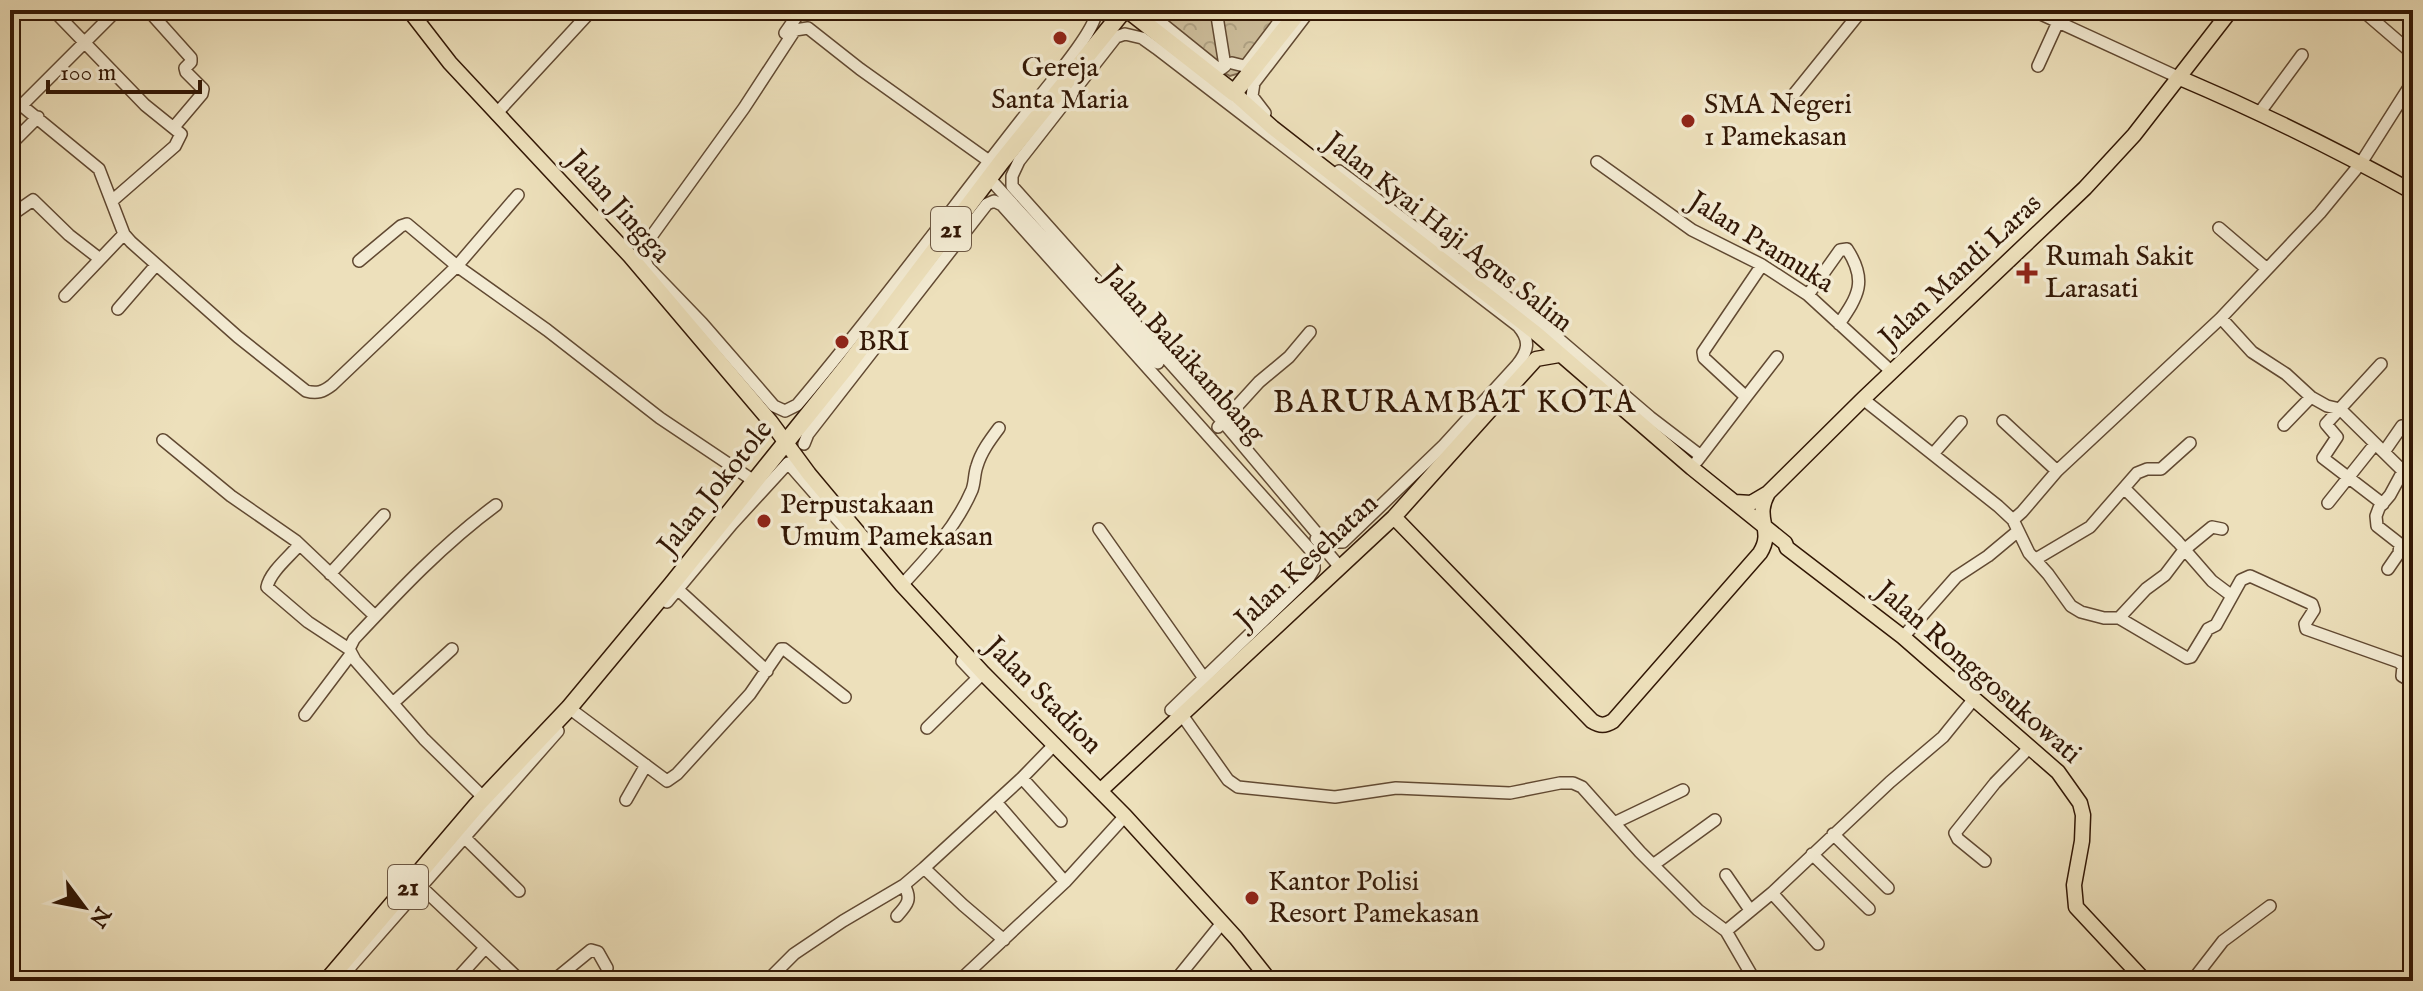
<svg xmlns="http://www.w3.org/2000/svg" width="2423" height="991" font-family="'IM FELL English',serif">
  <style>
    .park { fill: url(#park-crowns); stroke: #806a50; stroke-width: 2 }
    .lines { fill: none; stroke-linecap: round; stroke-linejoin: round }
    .minor-casing { stroke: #614932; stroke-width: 14 }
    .major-casing { stroke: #321705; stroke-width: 17 }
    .highway-casing { stroke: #321705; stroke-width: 19 }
    .minor { stroke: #f3ebd3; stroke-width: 11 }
    .major { stroke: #ede0bb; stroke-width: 14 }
    .highway { stroke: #ede0bb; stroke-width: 16 }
    .poi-dot { fill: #8f2418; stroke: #f3ebd3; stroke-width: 3 }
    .labels { text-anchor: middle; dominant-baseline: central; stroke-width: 7; stroke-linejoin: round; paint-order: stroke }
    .shield { fill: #f3ebd3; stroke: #6c5743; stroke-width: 2 }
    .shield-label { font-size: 26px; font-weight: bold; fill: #321705 }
    .poi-label { font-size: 28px; fill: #321705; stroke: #f3ebd3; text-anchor: start }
    .street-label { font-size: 28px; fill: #321705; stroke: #f3ebd3 }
    .quarter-label { font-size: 32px; letter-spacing: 2px; fill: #321705; stroke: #f3ebd3 }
  </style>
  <defs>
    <pattern id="park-crowns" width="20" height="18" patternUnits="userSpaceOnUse" patternTransform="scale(2)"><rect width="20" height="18" fill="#cdbe9c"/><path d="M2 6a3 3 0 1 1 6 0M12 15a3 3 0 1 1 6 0" fill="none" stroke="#b0a385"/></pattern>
  </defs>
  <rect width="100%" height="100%" fill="#ede0bb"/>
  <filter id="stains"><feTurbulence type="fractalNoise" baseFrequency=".0025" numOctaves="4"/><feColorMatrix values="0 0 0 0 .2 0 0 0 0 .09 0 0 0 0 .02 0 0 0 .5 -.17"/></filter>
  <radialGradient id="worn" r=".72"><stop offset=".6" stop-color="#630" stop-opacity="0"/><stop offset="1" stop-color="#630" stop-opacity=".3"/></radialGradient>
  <path class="park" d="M1134,10H1296L1247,71L1230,76L1182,48Z"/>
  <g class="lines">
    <g class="minor-casing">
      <path id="minor" d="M53,10L145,105L181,134L175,146L113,200
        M148,10L191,58V62L185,68L186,72L203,89L202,94L174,127
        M1149,10V13L1216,67L1221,69L1225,66L1216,10
        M2032,10L2180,78
        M2363,11L2413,54
        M10,22L18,10
        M785,33L801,10
        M1125,34L1142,38L1156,48L1518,326C1531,341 1528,351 1517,365L1444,445L1343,542H1327L1320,537L1224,423L1012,186V176L1019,161L1116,37Z
        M1232,63L1244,66L1247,64L1288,10
        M2038,66L2058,22
        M1795,93L1862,10
        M10,96L99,169L124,234L131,242L238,337L306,391C317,394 323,392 332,385L457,266L547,330L660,418L754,481
        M22,105L117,10
        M2260,112L2302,55
        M1265,113L1252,96L1254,83L1310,10
        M496,114L592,10
        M10,145L38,117
        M989,161L860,69L808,28L795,30L744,108L648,241L642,254L648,267L702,323L774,406L785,411L797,405C882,305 959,198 1041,95C1054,78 1098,28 1096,10
        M1597,162L1692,230L1762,265L1808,295L1892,372
        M1339,171L1526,311L1650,417L1701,456
        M989,178L1158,363
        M10,216L33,200L69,235L100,259
        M2219,228L2267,269
        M359,261L401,226L407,224L457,266L518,195
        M1808,295L1840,250L1847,249C1868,281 1858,296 1839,324
        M65,296L124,234
        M118,309L156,265
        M2221,318L2252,352L2286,374L2311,397L2327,406L2340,409L2403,471L2390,495L2379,508L2376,516L2377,526L2400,544L2399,553L2388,569
        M2381,364L2326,424L2337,437L2323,458L2383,504
        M1746,397L1777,357
        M1863,399L1998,506L2013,520L2022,512L2057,471L2221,318L2320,213L2361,163L2413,81
        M2003,421L2057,471
        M2284,425L2311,397
        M1218,427L1259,382L1289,357L1310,332
        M163,440L231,496L296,541L375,616
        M804,444L808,434L987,204L994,201L1002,205L1314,554V569L1309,577L1171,710
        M2384,452L2402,426
        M1933,454L1961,422
        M1697,461L1746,397L1704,358L1703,352L1762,265
        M2124,488L2178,542L2212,581L2232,596
        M2328,503L2375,444
        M2013,520L2029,553L2048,574L2071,606L2081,612L2104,618H2119L2187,658L2191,657L2208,629L2216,625L2241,580L2250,576L2312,604L2314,610L2305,624L2306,629L2399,662L2403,666L2402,676L2413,682
        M1099,529L1206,681
        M1316,539L1339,566
        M299,545C289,557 270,572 267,587L308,622L349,649
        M2036,559L2090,527L2137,473L2147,469H2161L2190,443
        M330,574L384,515
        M673,585L767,671
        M902,585C929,556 956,527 972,490C975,482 974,474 977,466C981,452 990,440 999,428
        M667,602L732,524L788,463L853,537
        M2119,618L2146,589L2165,575L2184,550L2212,527L2222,529
        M1903,637L1956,577L1988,556L2018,531
        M962,661L978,678
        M393,703L452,649
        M569,708L667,781L677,774L750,694L781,649H784L845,697
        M305,715L351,654
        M1182,715L1228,780L1238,787L1335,797L1396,788L1510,793L1560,783H1573L1582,787L1640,852L1698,910L1726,931L1755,981
        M927,728L981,675
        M1022,778L1061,821
        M484,798L424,739L355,660L349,649L354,639C399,591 443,544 496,505
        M626,800L646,765
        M996,802L1065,882
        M1614,823L1683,790
        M460,833L519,891
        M1833,834L1888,888
        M1812,854L1869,909
        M1985,861L1958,839L1955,833L1995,783L2030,747
        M1653,865L1715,820
        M924,868L963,905L1004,940
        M1726,875L1750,910
        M416,882L521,981
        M1772,893L1818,944
        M897,916C908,904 912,899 904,885
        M1726,931L1772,893L1890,782L1943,737L1973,700
        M338,981L558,731
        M455,981L485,948
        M553,981L591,950L598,952L607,968
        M767,981L794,954L843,921L904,885L924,868L1022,778L1055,744
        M959,981L1065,882L1125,816
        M1175,981L1222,923
        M2192,981L2223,941L2270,906"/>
    </g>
    <g class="major-casing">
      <path id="major" d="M409,10L450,63L630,256L770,421L809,474L902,585L983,673L1125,816L1236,938L1270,981
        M2180,78C2260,112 2337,150 2413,192
        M1234,93L1273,128L1537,334L1692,468L1785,543L1787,548L1903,637L2058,772L2080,803L2083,815L2082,841L2074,885L2076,907L2145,981
        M1735,502L1751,503L1768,493L1863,399L2085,188L2134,135L2231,10
        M1394,517L1592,721C1600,726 1605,726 1613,721L1760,553C1775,529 1753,520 1768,493
        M1100,791L1394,517L1536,359L1559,355"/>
    </g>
    <g class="highway-casing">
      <path id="highway" d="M1128,10L1234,93L1300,10
        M327,981L477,805L569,708L672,584L848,365L1002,161L1124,10"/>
    </g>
    <use href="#minor" class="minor"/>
    <use href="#major" class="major"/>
    <use href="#highway" class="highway"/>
  </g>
  <g class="poi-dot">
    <circle cx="1060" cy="38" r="8"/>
    <circle cx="1688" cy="121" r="8"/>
    <path d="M2023 261h8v8h8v8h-8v8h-8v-8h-8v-8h8z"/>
    <circle cx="842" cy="342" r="8"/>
    <circle cx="764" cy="521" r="8"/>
    <circle cx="1252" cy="898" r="8"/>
  </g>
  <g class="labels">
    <g class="shield">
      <rect x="931" y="207" width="40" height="44" rx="6"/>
      <rect x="388" y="865" width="40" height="44" rx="6"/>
    </g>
    <g class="shield-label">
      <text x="951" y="229">21</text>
      <text x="408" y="887">21</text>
    </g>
    <g class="poi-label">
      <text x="1060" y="68" text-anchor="middle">Gereja<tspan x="1060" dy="32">Santa Maria</tspan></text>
      <text x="1704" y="105">SMA Negeri<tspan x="1704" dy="32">1 Pamekasan</tspan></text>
      <text x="2045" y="257">Rumah Sakit<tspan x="2045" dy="32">Larasati</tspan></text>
      <text x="858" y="342">BRI</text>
      <text x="780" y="505">Perpustakaan<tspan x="780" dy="32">Umum Pamekasan</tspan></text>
      <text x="1268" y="882">Kantor Polisi<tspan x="1268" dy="32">Resort Pamekasan</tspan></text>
    </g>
    <g class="street-label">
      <text transform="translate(618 207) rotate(48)">Jalan Jingga</text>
      <text transform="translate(1448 233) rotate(38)">Jalan Kyai Haji Agus Salim</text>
      <text transform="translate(1761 243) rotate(32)">Jalan Pramuka</text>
      <text transform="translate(1961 271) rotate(-43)">Jalan Mandi Laras</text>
      <text transform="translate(1183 355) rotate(48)">Jalan Balaikambang</text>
      <text transform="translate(716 488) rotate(-51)">Jalan Jokotole</text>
      <text transform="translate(1307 562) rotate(-43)">Jalan Kesehatan</text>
      <text transform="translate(1978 673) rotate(41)">Jalan Ronggosukowati</text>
      <text transform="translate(1043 696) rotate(45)">Jalan Stadion</text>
    </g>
    <g class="quarter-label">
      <text x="1455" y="403">BARURAMBAT KOTA</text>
    </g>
  </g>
  <rect width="2423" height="991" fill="none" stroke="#ede0bb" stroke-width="40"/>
  <rect x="12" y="12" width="2399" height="967" fill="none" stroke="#321705" stroke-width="4"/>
  <rect x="20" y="20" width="2383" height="951" fill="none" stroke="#321705" stroke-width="2"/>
  <g transform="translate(84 907) rotate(122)" stroke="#f3ebd3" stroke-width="6" paint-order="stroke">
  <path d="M0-6L14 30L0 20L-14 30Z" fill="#321705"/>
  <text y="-12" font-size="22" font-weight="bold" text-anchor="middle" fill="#321705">N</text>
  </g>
  <path d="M48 80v12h152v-12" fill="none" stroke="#321705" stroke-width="4"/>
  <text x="60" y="80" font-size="24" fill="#321705" stroke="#f3ebd3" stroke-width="6" paint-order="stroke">100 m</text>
  <rect width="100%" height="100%" filter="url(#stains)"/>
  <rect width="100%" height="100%" fill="url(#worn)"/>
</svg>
